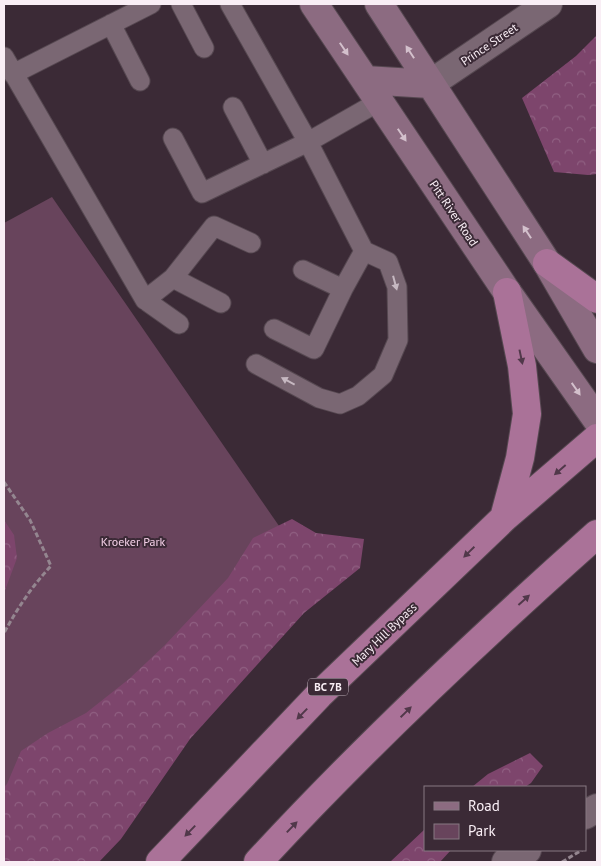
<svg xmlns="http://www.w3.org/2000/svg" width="601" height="866" font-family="'PT Sans',sans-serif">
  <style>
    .green { fill: #68445c }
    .forest { fill: url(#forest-crowns) }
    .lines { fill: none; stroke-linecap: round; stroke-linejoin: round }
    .service-casing { stroke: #564851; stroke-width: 21 }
    .minor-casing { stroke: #564851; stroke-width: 30 }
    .secondary-casing { stroke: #564851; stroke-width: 30 }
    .trunk-casing { stroke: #564851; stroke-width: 30 }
    .path { stroke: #948690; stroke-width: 3; stroke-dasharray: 5 2.5; stroke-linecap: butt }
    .service { stroke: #7a6773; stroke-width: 19 }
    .minor { stroke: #7a6773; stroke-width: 28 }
    .secondary { stroke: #8c6b81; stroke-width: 28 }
    .trunk { stroke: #aa7298; stroke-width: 28 }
    .oneway { fill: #d3c0cc }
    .oneway2 { fill: #c6b8c1 }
    .oneway3 { fill: #51384a }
    .labels { text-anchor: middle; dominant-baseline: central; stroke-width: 4; stroke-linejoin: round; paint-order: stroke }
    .shield { fill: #3b2a36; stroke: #c0b3bc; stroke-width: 1 }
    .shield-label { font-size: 11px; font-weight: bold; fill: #f9eef5 }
    .street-label { font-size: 12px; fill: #f9eef5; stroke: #3b2a36 }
    .park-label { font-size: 12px; fill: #f5d1e8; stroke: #3b2a36 }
  </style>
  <defs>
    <pattern id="forest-crowns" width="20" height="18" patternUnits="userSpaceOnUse" patternTransform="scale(1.25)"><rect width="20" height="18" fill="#7d456c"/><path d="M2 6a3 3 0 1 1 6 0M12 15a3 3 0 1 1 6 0" fill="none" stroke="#906082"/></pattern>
  </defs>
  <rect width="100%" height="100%" fill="#3b2a36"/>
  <path class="green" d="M52,197L297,552L4,862V223Z"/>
  <path class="forest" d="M597,35V174L588,175L554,172L522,98L576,56Z
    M292,519L316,533L364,539L360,568L304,613L190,739L121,839L99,862H4V787L7,784L21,751L48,733L86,713L129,679L165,645L228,578L253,538Z
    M4,520L14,535L17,558L4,593Z
    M530,753L543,766L531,783L525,787H472L488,774Z
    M425,829V850H451L440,862H390Z"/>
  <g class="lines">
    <g class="service-casing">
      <path id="service" d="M181,4L204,48
        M111,24L140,81
        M4,57L145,300L179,324
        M13,74L151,4
        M233,107L263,164
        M173,138L202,193L308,142L230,4
        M303,270L343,289
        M173,278L221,303
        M145,300L173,278L214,226L251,243
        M274,329L314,349L343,289L364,251
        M256,364L319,398L340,404L358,396L383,375L398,340L397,287L388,262L364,251L308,142L380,101"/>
    </g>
    <g class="minor-casing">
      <path id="minor" d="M430,84L548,4
        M585,815L597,808
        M506,862L527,850"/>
    </g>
    <g class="secondary-casing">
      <path id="secondary" d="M314,4L507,292L597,420
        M379,4L547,263L597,349
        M365,80L430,84"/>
    </g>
    <g class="trunk-casing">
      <path id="trunk" d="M547,263L597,299
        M504,518L520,458L527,414L522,366L507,292
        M160,862L319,695L504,518L597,438
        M258,862C364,747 480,638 597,534"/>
    </g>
    <path class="path" d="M4,482L30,520L51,566C32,586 17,609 4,633
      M562,862L582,850"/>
    <use href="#service" class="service"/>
    <use href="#minor" class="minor"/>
    <use href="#secondary" class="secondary"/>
    <use href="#trunk" class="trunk"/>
  </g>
  <defs><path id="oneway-solid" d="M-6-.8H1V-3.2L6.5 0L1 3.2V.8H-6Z" transform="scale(1.25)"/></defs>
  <g class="oneway">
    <use href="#oneway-solid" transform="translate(344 49) rotate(56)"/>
    <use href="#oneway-solid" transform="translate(410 52) rotate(-123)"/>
    <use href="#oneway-solid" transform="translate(402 135) rotate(56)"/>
    <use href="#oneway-solid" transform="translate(527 232) rotate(-123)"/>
    <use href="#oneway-solid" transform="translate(576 389) rotate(55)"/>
  </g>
  <g class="oneway2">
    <use href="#oneway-solid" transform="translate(395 283) rotate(75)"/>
    <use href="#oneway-solid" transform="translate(288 381) rotate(-152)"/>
  </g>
  <g class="oneway3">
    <use href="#oneway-solid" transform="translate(521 357) rotate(78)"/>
    <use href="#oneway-solid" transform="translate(560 470) rotate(139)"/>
    <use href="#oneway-solid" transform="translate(469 552) rotate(136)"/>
    <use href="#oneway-solid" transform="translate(524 600) rotate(-42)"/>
    <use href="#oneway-solid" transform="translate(406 712) rotate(-44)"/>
    <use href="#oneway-solid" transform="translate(302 714) rotate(134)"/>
    <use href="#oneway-solid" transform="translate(292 827) rotate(-46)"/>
    <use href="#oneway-solid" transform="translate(190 831) rotate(134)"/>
  </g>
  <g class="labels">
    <rect class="shield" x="308" y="678.5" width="40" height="17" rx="4"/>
    <g class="shield-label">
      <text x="328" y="687">BC 7B</text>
    </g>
    <g class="street-label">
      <text transform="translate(489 44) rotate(-34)">Prince Street</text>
      <text transform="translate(454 213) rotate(56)">Pitt River Road</text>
      <text transform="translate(384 634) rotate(-44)">Mary Hill Bypass</text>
    </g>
    <g class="park-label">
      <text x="133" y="541">Kroeker Park</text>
    </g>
  </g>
  <rect width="601" height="866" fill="none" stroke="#f9eef5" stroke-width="10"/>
  <rect x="424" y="786" width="162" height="65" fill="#3b2a36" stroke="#877882"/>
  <rect x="434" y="802" width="25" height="8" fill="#8c6b81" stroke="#877882"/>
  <text x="468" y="811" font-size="15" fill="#f9eef5">Road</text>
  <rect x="434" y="824" width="25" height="15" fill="#68445c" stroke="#877882"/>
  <text x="468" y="836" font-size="15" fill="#f9eef5">Park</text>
</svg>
